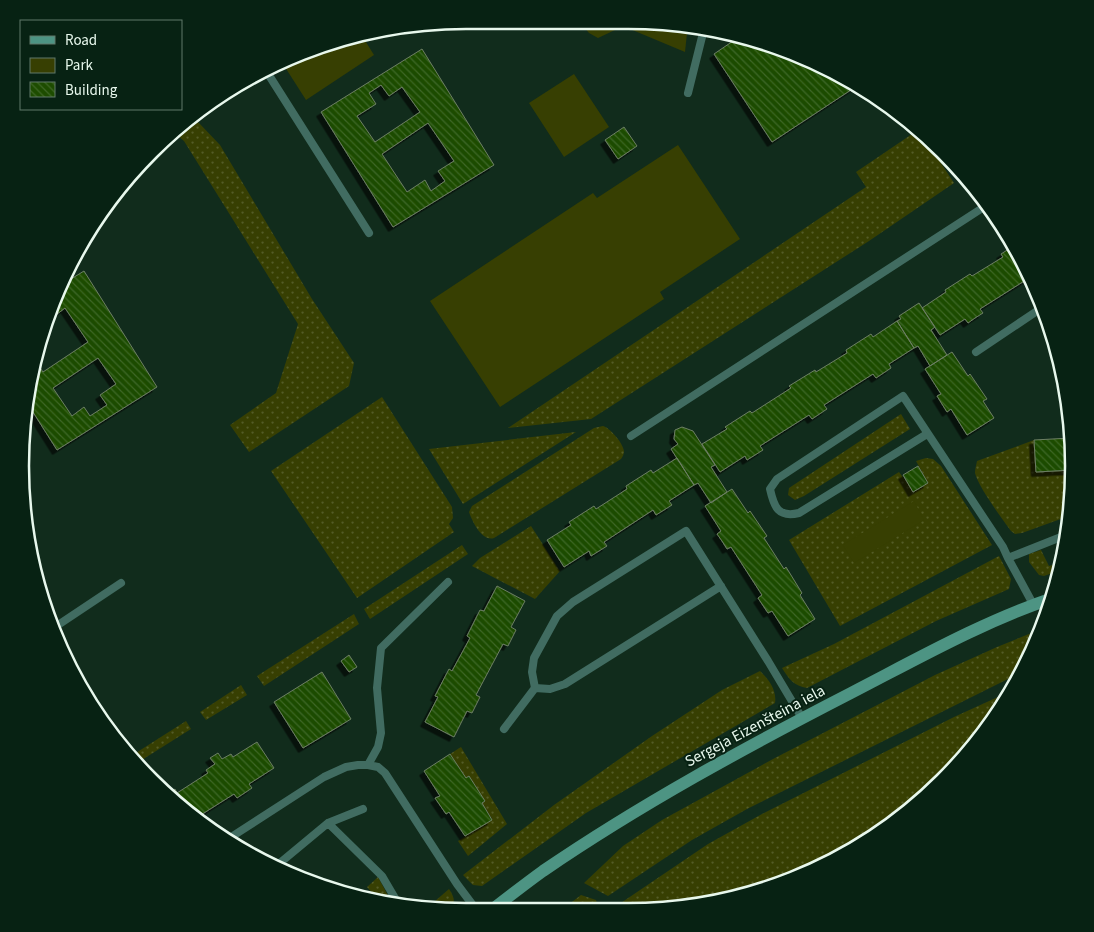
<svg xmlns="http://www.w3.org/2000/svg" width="1094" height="932" font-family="'Source Sans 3',sans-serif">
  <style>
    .grass { fill: url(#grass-dots) }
    .green { fill: #373f02 }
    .building { fill: url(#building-back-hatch); stroke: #6c7e64; fill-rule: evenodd; filter: url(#shadow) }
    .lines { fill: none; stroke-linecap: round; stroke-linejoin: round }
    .lane { stroke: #416c61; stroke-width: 8 }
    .secondary { stroke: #4d9483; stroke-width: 12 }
    .labels { text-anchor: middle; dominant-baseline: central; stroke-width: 4; stroke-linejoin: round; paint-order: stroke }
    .street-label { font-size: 16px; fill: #e8f8ed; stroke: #072213 }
    .rim { fill: none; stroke: #e8f8ed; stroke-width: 2.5 }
  </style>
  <defs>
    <pattern id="grass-dots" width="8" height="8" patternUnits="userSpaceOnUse" patternTransform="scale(1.25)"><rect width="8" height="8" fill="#373f02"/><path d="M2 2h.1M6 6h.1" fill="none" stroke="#545c27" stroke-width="1.8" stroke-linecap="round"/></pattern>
    <pattern id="building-back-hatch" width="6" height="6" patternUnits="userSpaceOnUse" patternTransform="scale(1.25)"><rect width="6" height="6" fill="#1d4c00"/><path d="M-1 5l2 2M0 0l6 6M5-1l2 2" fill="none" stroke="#3e6726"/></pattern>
    <filter id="shadow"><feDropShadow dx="-4.5" dy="4.5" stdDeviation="0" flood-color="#0009"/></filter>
  </defs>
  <rect width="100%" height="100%" fill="#112c1c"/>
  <path class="grass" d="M190,118L199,123L220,145L312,299L354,363L349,386L249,452L230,425L276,393L298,324L184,141L172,131Z
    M918,130L922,134L954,183L869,241L591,419L508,428L866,187L856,172Z
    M382,397L452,507L453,518L449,524L454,532L357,598L271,471Z
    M901,414L910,429L804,496L795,500L788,495L789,488Z
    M603,426C610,428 623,443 624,451C624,454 623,456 621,459L494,538C482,542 472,521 469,512L472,506L594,428Z
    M576,432L463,504L429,449Z
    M1034,440L1036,472L1072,470L1069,516L1022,533L1015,534L1011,531C1002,519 978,486 975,473C975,469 976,466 977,461Z
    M926,458L933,459L941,466L992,545L840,626L789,540L899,472L914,492L928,483L916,461Z
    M531,526L560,571L535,599L472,566L480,558Z
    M462,545L468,554L370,619L364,609Z
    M1041,550L1049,566L1062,562L1061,570L1044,576L1039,575L1029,562V554Z
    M999,556L1011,579L1009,589L936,621L807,688C794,686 789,679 782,668L834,644Z
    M354,614L359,624L264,686L257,676Z
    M1041,629L1028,663L1022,672L747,809L692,840L608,896L584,883L623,846L662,820L773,759L935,675L997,647Z
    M760,671C769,680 777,690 775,703L586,813L482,886L473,885L463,875L554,805L652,736L722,690Z
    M241,685L247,695L206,720L200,712Z
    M1011,691L982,737L922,801L851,852L772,888L657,911H609L708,844L762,814L954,717Z
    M186,721L191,729L137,763L131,756Z
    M461,747L507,824L468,856L458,841L492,819L482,803L485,801L469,776L466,778L450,754Z
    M378,877L393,905L382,904L367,887Z
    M449,889C454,896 455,901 453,909L427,908Z
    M581,895L596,900L597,903L586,911L559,912Z"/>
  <path class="green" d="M580,22L686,24H688L685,52L630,29L615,30L598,38L589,33Z
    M361,34L374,55L306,100L283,64L295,56L351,35Z
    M574,74L609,127L564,157L529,103Z
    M678,145L740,239L660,292L664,299L500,407L430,301L593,193L597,198Z
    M914,501L924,520L854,563L843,545Z"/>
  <path class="building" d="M736,39L826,66L857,86L772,142L714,54Z
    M422,49L494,165L393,227L321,112ZM381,85L389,96L402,87L420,112L375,142L357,116L376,104L369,93ZM428,123L454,161L438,171L445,181L431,191L425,180L407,192L382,154Z
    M624,127L637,146L618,159L605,140Z
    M1015,245L1032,282L1029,278L980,309L983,313L975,318L968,323L965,319L940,335L922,308L946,292L945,290L970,274L972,276L1003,257L1001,254Z
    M84,271L157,387L57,450L26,401L36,362L43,372L88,342L65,308L52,318L49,314L54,296L58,287ZM98,358L116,384L100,395L107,405L90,416L84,407L72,416L53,388Z
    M919,303L935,327L931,330L947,355L930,366L918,346L914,348L897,321L901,319L899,316Z
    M897,321L914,348L889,364L891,368L876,378L873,374L824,405L827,409L812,419L809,415L760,446L763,450L747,460L745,456L720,472L702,444L727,429L725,427L750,411L752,413L791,388L789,386L815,370L816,372L847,353L846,350L871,334L873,337Z
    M952,352L968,376L970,374L987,399L983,401L994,418L967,435L951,409L947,412L937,396L941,394L925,369Z
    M682,427L693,431L715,465L711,467L727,492L711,503L698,483L694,485L671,449L678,444L674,439L675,430Z
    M1071,438L1072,470L1036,472L1034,440Z
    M677,458L694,485L669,501L672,505L656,515L653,510L604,542L607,546L591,556L589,551L564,567L547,540L571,525L569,522L594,506L596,509L627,489L626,486L651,470L653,473Z
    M918,466L928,483L913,492L903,475Z
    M732,489L748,513L750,511L767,536L764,538L784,569L786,567L802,593L800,595L815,619L788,636L772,611L768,613L758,598L762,595L731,547L727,549L722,541L717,534L721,531L705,506Z
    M497,586L525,601L511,627L516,630L508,646L503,644L476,695L480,697L472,713L467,711L454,737L425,722L438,697L435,696L449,669L452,671L470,638L467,636L480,610L484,611Z
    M349,655L357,667L349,672L341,661Z
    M322,672L351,719L303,748L274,702Z
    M257,742L274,768L249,784L252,788L237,798L234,794L196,818L167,795L175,789L177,793L208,773L206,770L215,764L210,758L218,753L222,759L231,754L233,757Z
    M450,754L466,778L469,776L485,801L482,803L492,820L465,836L449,812L446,814L435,798L440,796L424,771Z
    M324,882L331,889L320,885Z
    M337,885L346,894L333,890Z"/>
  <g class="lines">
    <path class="lane" d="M265,69L369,233
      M688,93L704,29
      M976,352L1043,307
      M927,434L799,513C778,518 774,507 770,489L777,479L903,396L1003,547L1008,558L1033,604
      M631,436L987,205
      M1008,558L1066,535
      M52,629L121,583
      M535,688L550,689L565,684L721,586
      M504,729L535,688L532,672L534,658L557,616L573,602L686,531L768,661L802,718
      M368,765L378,747L381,733L377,688L381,648L448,582
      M328,823L382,876L399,905
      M225,841L324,777L346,767L358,765H368L378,767L385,773L457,884L478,912
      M275,867L328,823L363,809"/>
    <path class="secondary" d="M489,912C507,898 525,884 543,871C641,804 746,747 851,693C917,659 982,622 1053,598"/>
  </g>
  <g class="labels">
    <g class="street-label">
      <text transform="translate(755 726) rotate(-28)">Sergeja Eizenšteina iela</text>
    </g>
  </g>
  <path d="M0 0H1094V932H0ZM466 29H628A437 437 0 0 1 1065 466V466A437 437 0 0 1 628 903H466A437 437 0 0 1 29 466V466A437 437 0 0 1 466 29Z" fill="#072213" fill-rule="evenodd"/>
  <path class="rim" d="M466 29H628A437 437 0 0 1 1065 466V466A437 437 0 0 1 628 903H466A437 437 0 0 1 29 466V466A437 437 0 0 1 466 29Z"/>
  <rect x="20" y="20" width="162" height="90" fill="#072213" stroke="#61786a"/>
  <rect x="30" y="36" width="25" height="8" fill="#4d9483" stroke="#61786a"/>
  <text x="65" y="45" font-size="15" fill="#e8f8ed">Road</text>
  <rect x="30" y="58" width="25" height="15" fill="#373f02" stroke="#61786a"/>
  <text x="65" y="70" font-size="15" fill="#e8f8ed">Park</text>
  <rect x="30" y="82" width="25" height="15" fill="url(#building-back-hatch)" stroke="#61786a"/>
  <text x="65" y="95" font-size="15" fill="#e8f8ed">Building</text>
</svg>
